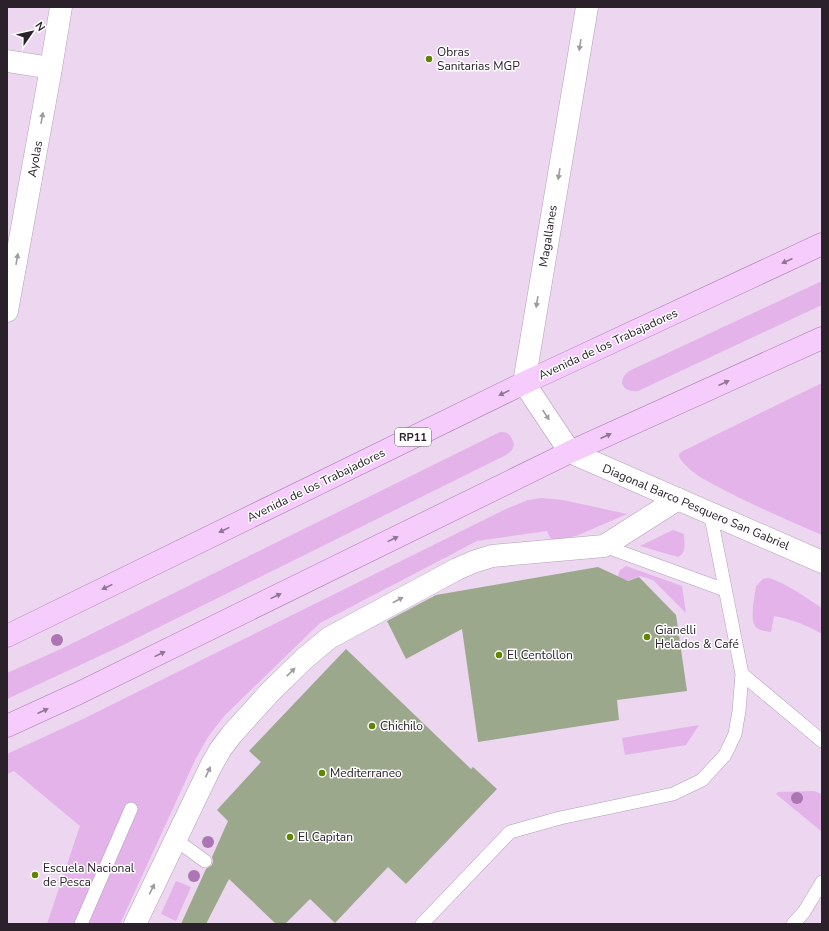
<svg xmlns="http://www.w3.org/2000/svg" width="829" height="931" font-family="'Nunito Sans',sans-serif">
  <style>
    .green { fill: #e3b3ea }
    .building { fill: #9ca88b }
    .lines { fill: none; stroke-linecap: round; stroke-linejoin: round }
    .service-casing { stroke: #b49fb8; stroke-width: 14 }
    .minor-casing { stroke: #b49fb8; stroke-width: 23 }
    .secondary-casing { stroke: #b49fb8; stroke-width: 23 }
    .primary-casing { stroke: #ab7ab2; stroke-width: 23 }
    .service { stroke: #fff; stroke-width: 13 }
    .minor { stroke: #fff; stroke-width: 22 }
    .secondary { stroke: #fff; stroke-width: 22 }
    .primary { stroke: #f6ccfd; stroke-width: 22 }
    .tree { fill: #ab76b3 }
    .oneway { fill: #9f9ba0 }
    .oneway2 { fill: #907694 }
    .poi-dot { fill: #628400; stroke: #fff; stroke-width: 1.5 }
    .labels { text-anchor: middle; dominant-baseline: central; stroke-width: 3; stroke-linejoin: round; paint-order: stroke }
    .shield { fill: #fff; stroke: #6a646b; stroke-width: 1 }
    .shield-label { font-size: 11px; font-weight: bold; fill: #2a212b }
    .poi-label { font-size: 12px; fill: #2a212b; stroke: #fff; text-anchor: start }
    .street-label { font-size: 12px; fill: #2a212b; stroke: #fff }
  </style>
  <rect width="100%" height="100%" fill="#ecd6f0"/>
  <path class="green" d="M822,281V305L638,391C623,393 616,381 629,371Z
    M822,383V535C790,521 757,507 726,491C709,482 689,473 679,457V454L683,451Z
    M500,432C509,431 512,437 514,445L512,450L506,455L119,647L7,699V673L61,649Z
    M542,498L563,500L627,514L576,536L552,541L547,531L477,541L320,623L225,715L208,737L196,758L120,924H47L80,826L14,771L7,774V754L83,719L506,509L528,500Z
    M673,530L684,534C684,542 687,553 678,557L640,546Z
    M626,566L682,586L686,613L653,580L640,576L622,583L618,576L620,570Z
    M768,578C783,581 808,599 822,608V634C807,625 791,619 774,616L771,632C766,631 759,631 756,627C749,621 755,595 756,586L763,579Z
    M699,725L686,745L625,755L622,738Z
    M814,791L822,794L821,831L776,794L778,792Z
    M176,881L191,887L176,921L161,914Z"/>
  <path class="building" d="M598,567L628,581L639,577L676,615L687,691L617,700L619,720L478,742L462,629L406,659L387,621L436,595Z
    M346,649L471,769L473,767L497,789L406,884L388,867L335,923L310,899L285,924H276L229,879L206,924H181L206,869L212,865L213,861L212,857L228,821L217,810L261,762L249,751Z"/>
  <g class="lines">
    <g class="service-casing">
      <path id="service" d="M710,512L742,674L822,741
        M604,546L725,590
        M176,840L205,861
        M81,924L131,809
        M422,924L510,832L560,818L673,794L702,780L725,755L735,734L739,711L742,674
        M793,924L804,912L822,882"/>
    </g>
    <g class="minor-casing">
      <path id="minor" d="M7,61L51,68
        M7,311L51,68L61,7
        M524,383L587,7
        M135,924L211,766L220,750L232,734L271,691L305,658L329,638L457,569L473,562L492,556L604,546L678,499"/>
    </g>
    <g class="secondary-casing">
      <path id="secondary" d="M524,383L570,452L822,562"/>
    </g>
    <g class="primary-casing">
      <path id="primary" d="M7,636L524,383L822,244
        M7,726L79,693L570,452L822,338"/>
    </g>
    <use href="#service" class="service"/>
    <use href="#minor" class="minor"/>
    <use href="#secondary" class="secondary"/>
    <use href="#primary" class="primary"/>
  </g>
  <g class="tree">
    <circle cx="57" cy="640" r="6"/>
    <circle cx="797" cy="798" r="6"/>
    <circle cx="208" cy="842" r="6"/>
    <circle cx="194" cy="876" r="6"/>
  </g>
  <defs><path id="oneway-solid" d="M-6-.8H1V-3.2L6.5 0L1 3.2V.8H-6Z"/></defs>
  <g class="oneway">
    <use href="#oneway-solid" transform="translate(580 45) rotate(99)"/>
    <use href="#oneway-solid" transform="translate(42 118) rotate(-80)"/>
    <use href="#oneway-solid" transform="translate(559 174) rotate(99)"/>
    <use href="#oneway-solid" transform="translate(17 259) rotate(-80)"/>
    <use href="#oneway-solid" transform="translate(537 302) rotate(99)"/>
    <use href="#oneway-solid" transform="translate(546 415) rotate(56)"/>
    <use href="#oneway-solid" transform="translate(398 600) rotate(-28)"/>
    <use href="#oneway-solid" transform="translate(291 672) rotate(-44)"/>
    <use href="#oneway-solid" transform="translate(208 772) rotate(-65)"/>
    <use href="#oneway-solid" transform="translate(152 889) rotate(-64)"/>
  </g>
  <g class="oneway2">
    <use href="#oneway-solid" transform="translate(787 261) rotate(155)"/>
    <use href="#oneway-solid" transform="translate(724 383) rotate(-24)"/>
    <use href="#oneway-solid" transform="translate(504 393) rotate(154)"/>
    <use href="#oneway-solid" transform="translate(606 436) rotate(-24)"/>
    <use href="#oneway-solid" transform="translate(224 530) rotate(154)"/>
    <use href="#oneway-solid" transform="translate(393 539) rotate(-26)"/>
    <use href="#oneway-solid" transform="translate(107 587) rotate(154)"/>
    <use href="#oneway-solid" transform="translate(276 596) rotate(-26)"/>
    <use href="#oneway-solid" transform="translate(160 654) rotate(-26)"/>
    <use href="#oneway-solid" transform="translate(43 711) rotate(-24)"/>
  </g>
  <g class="poi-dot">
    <circle cx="429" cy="59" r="4"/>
    <circle cx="647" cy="637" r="4"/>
    <circle cx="499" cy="655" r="4"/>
    <circle cx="372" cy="726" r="4"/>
    <circle cx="322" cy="773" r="4"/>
    <circle cx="290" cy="837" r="4"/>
    <circle cx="35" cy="875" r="4"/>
  </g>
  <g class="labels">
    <rect class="shield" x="395" y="428" width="36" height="18" rx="3"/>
    <g class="shield-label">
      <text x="413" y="437">RP11</text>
    </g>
    <g class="poi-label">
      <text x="437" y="52">Obras<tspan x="437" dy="14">Sanitarias MGP</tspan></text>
      <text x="655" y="630">Gianelli<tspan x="655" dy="14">Helados &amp; Café</tspan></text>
      <text x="507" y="655">El Centollon</text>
      <text x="380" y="726">Chichilo</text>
      <text x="330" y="773">Mediterraneo</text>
      <text x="298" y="837">El Capitan</text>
      <text x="43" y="868">Escuela Nacional<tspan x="43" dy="14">de Pesca</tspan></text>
    </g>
    <g class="street-label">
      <text transform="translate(35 159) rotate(-80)">Ayolas</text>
      <text transform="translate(548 236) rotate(-81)">Magallanes</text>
      <text transform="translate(608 344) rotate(-25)">Avenida de los Trabajadores</text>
      <text transform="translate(316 485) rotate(-26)">Avenida de los Trabajadores</text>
      <text transform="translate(696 507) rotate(23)">Diagonal Barco Pesquero San Gabriel</text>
    </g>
  </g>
  <rect width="829" height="931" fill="none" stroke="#2a212b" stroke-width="16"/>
  <g transform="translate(32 32) rotate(56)" stroke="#ffffff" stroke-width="3" paint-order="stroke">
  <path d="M0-3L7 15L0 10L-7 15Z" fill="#2a212b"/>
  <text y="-6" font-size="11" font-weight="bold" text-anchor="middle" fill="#2a212b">N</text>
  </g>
</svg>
